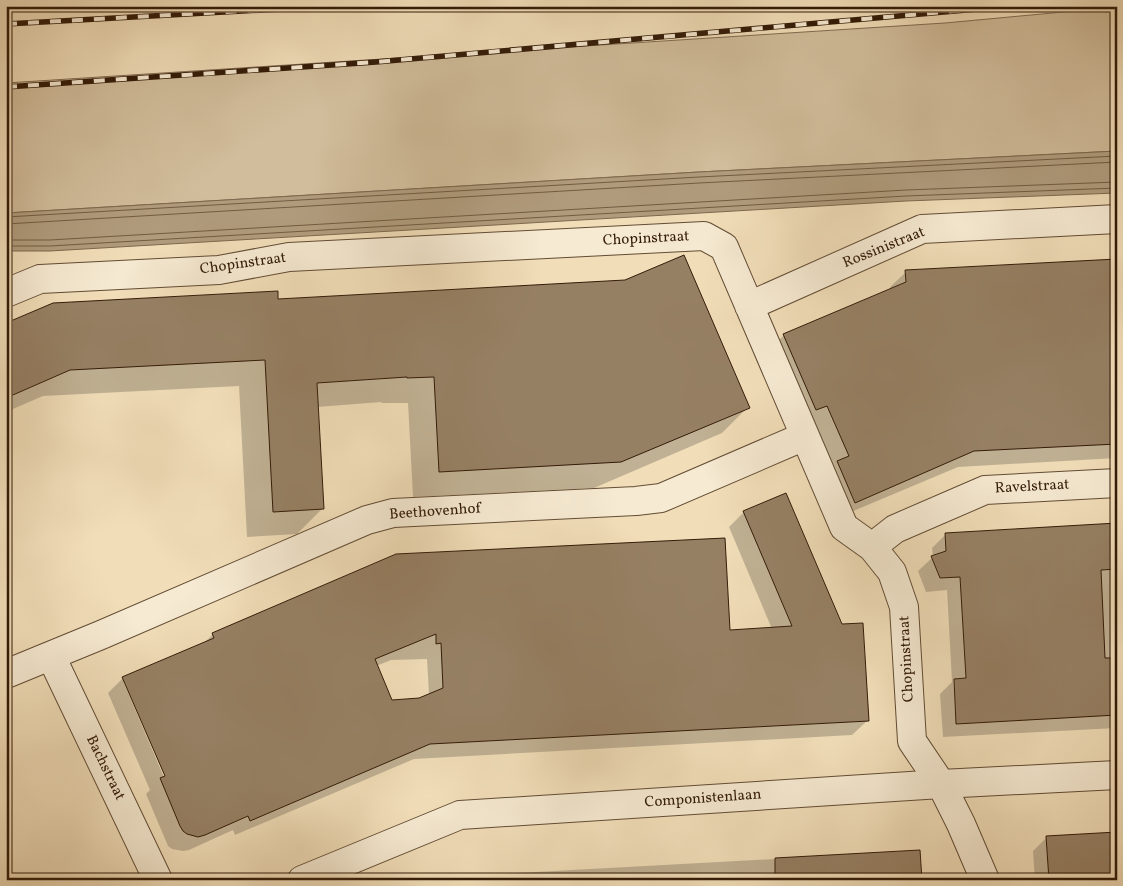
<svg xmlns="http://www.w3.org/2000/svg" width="1123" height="886" font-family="Vollkorn,serif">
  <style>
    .green { fill: #d1bd9b; stroke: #826c52 }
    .water { fill: #b09c7d; stroke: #7e684e }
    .shadow { fill: #0003; fill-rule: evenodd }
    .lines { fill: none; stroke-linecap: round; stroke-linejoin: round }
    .shore { stroke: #725c42; stroke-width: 1 }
    .building { fill: #968064; stroke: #331b08; fill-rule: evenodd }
    .minor-casing { stroke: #624c34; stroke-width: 30 }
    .tertiary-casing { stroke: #624c34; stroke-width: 30 }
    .minor { stroke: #f6ead2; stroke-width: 28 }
    .tertiary { stroke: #f6ead2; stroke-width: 28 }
    .rail-casing { stroke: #331b08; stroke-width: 5.5 }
    .rail { stroke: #f6ead2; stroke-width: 4; stroke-dasharray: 11; stroke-linecap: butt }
    .labels { text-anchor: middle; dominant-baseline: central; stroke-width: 4.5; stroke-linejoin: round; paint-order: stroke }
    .street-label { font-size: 15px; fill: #331b08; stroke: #f6ead2 }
  </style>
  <rect width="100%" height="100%" fill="#f1deb9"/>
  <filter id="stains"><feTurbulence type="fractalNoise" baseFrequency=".004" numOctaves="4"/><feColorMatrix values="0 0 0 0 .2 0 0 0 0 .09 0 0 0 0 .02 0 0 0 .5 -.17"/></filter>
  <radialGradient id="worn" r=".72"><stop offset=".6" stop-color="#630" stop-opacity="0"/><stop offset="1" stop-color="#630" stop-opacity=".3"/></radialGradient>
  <path class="green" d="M1117,7V151L699,172L6,213V83L945,23Z"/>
  <path class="water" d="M1117,151V193L906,201L50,251H6V213L699,172Z"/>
  <path class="shadow" d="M1117,260V458L958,467L839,517L768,351L783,336L890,290V287L906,272Z
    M277,300L748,407L722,433L594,488L413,497L408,403H382L381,402L317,407L323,508L297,534L247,537L239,386L43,396L6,412V324Z
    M744,512L867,721L852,735L414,759L235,835L233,830L189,850L183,851L172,849L168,846L146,794L150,790L108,693L123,678L203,644L213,634L729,632L772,629L729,527ZM427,659L429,695L419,699L391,701L376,666L391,660ZM124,683H126L168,781L166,782Z
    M1117,525V728L943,737L940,694L952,682L947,590L926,592L918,571L933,557L932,548L946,534Z
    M1117,834V880H1035L1033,851L1047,837Z
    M919,851L920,880H478L483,875Z"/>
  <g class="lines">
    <path class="shore" d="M6,217L699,177L1117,156
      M6,224L699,183L1117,162
      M6,240H50L906,190L1117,182
      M6,246H50L906,196L1117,188"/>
  </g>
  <path class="building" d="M684,255L750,408L621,462L439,472L434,377L407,378V377L317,383L324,509L273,512L265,360L70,370L6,398V323L53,303L278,291V299L625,280Z
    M1117,259V444L974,451L855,503L837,461L849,456L827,406L816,410L783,334L906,282L905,270Z
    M786,493L842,624L863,623L869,721L430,744L250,821L248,816L205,835L198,837L187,834L183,831L180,826L160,778L165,776L122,677L214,638L212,633L396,554L725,538L730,630L792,626L743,511ZM436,634V644L441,643L443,688L419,698L392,700L375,659Z
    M1117,523V569L1101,570L1105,658H1117V715L956,724L954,679L966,678L960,577L940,578L931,556L946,551L945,533Z
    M1117,832V878L1085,880H1049L1046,836Z
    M920,850L922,880H775V858Z"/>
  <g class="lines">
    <g class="minor-casing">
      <path id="minor" d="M6,293L40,279L219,270L289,257L704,236L724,247L844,527L872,547L892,572L904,607L912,741L941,784L961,824L985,880
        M749,306L922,229L1117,219
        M872,547L895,529L985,490L1117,483
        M51,656L158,880
        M6,674L101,635L367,520L393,513L636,501L661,498L805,436"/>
    </g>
    <g class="tertiary-casing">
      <path id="tertiary" d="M302,880L460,815L941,784L1117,775"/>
    </g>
    <use href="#minor" class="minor"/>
    <use href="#tertiary" class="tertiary"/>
    <g class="rail-casing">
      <path id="rail" d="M6,24L334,6
        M6,87L376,62L1012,6"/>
    </g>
    <use href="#rail" class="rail"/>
  </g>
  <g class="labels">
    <g class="street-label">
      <text transform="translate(646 239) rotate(-3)">Chopinstraat</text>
      <text transform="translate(884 248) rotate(-22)">Rossinistraat</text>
      <text transform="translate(243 264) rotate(-8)">Chopinstraat</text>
      <text transform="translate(1032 487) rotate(-3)">Ravelstraat</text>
      <text transform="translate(435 512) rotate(-4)">Beethovenhof</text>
      <text transform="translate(907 659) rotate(-93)">Chopinstraat</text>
      <text transform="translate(105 768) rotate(64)">Bachstraat</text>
      <text transform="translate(703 799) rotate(-4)">Componistenlaan</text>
    </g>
  </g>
  <rect width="1123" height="886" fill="none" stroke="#f1deb9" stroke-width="25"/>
  <rect x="8" y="8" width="1108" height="871" fill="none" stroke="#331b08" stroke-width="2.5"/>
  <rect x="12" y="12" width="1098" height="861" fill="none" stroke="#331b08"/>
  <rect width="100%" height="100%" filter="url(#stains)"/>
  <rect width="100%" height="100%" fill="url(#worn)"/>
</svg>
